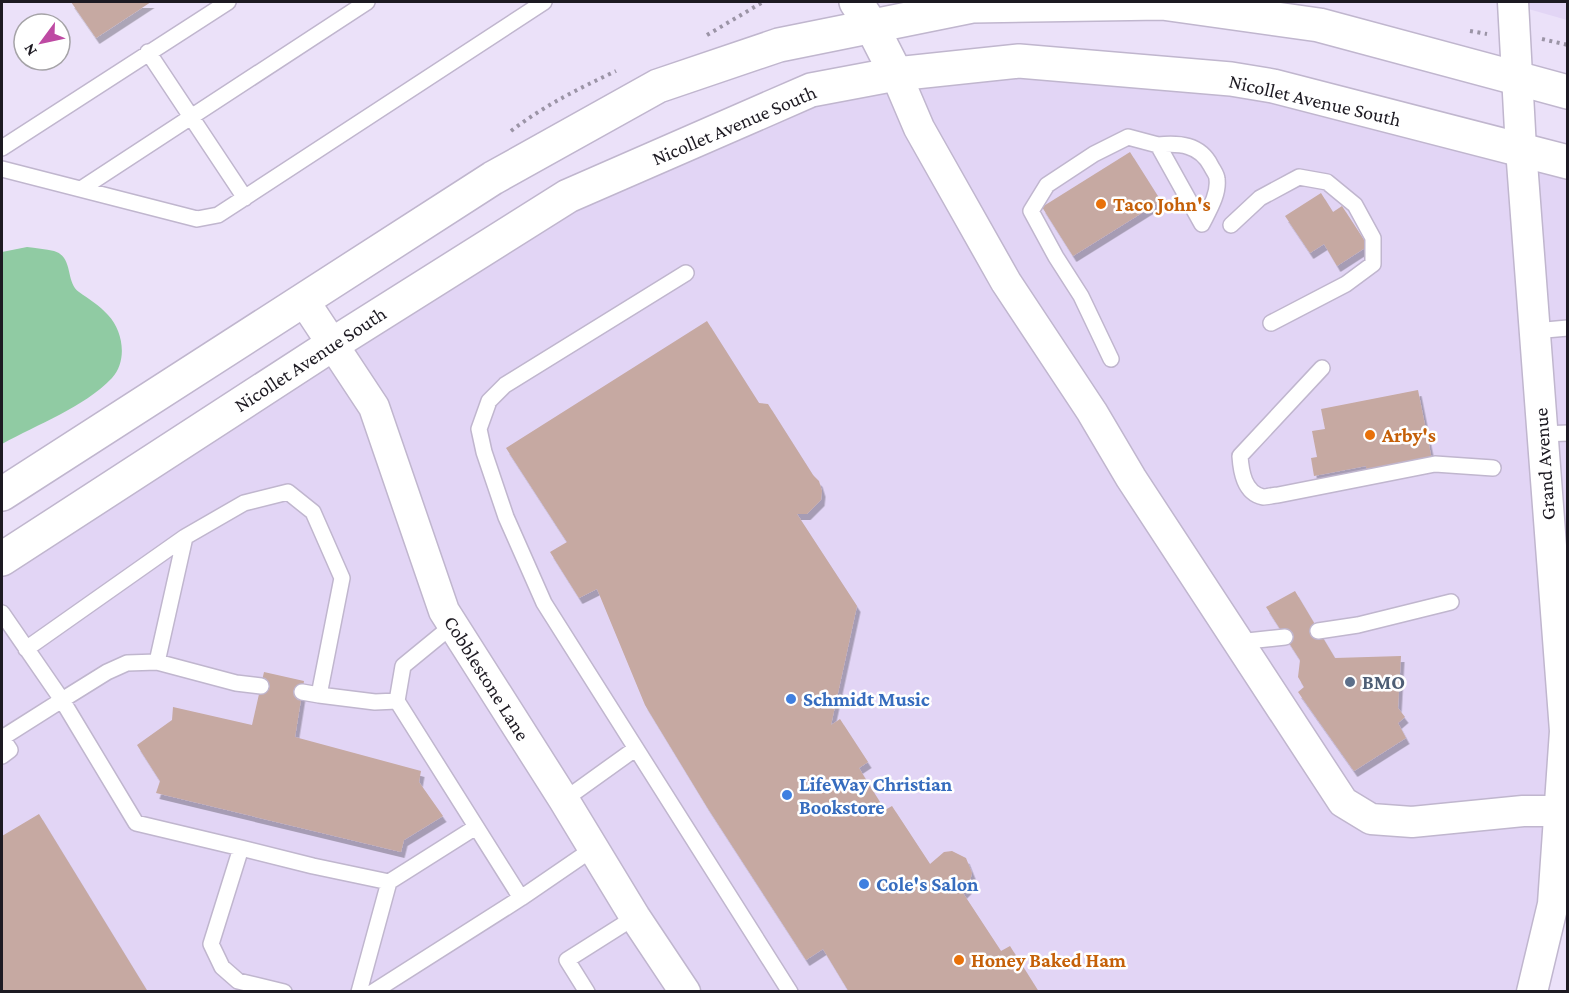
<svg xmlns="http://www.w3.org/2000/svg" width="1569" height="993" font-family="'Crimson Pro',serif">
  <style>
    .built { fill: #e2d5f5 }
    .green { fill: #90cba3 }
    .building { fill: #c6a9a2; filter: url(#shadow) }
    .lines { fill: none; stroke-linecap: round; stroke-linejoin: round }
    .service-casing { stroke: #c0b6ce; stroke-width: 18 }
    .minor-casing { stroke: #c0b6ce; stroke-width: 33 }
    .tertiary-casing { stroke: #c0b6ce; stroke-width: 36 }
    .secondary-casing { stroke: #c0b6ce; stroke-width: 36 }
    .path { stroke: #9b94a6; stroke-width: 4; stroke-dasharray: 3 4.5; stroke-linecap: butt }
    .service { stroke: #fff; stroke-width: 15 }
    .minor { stroke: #fff; stroke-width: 30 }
    .tertiary { stroke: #fff; stroke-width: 33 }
    .secondary { stroke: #fff; stroke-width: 33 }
    .food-dot { fill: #e8710a; stroke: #fff; stroke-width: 2 }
    .service-dot { fill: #5c6f8a; stroke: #fff; stroke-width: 2 }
    .shop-dot { fill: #3f7fe0; stroke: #fff; stroke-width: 2 }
    .labels { text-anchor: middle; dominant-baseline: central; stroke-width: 5; stroke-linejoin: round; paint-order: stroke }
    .street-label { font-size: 20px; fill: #1d1a22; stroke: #fff }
    .food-label { font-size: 20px; font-weight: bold; fill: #c56008; stroke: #fff; text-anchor: start }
    .service-label { font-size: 20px; font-weight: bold; fill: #4e5e75; stroke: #fff; text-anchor: start }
    .shop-label { font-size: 20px; font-weight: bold; fill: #366cbe; stroke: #fff; text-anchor: start }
  </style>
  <defs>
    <filter id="shadow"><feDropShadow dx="3.5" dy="6" stdDeviation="0" flood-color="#0004"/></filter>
  </defs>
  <rect width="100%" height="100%" fill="#ebe1f9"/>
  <path class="built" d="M1504,2H1567V20Z
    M896,74L1231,79L1567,162L1568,891L1532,991L2,992V559L568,196Z"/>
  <path class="green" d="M27,247C35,248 46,249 54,251C74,257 65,282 79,292C89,299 100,306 108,315C123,331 128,360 112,378C83,408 38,424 2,444V252Z"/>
  <path class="building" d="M71,2H151L96,38Z
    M1130,152L1161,201L1073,256L1042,207Z
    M1321,193L1333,212L1342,206L1368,246L1337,266L1324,244L1310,253L1285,216Z
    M707,321L759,403L768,404L813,475L819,481L822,491L821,500L807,514H797L857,606L831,725L840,719L868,762L859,768L868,783L885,810L892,806L930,864L944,852L952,851L966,858L972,873L968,888L963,893L1001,951L1010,946L1039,992H849L823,949L806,960L707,807L645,705L597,589L579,598L550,552L567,542L506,448Z
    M1418,390L1432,460L1367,473L1366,466L1314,476L1311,458L1317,457L1312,431L1325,429L1321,409Z
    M1295,591L1335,658L1401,656L1398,708L1405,717L1398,723L1406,738L1354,771L1298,692L1304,687L1298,677L1300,660L1266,607Z
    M264,672L304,681L295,737L421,771L419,782L443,816L404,840L401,852L156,793L160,781L137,745L172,720L173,707L252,725Z
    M39,814L148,992H2V836Z"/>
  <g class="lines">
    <g class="service-casing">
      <path id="service" d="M148,52L245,198
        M1158,145C1179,143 1200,144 1211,166C1213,170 1217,175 1217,179C1219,194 1209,210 1202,224
        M2,148L228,2
        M2,169L197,219L218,215L544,2
        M81,189L367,2
        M1231,225L1260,198L1299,177L1327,182L1355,205L1373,238V264L1346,284L1271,323
        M686,273L505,385L489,401L479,429L484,452L506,517L544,603L790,992
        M1534,331L1568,328
        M1111,359L1081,296L1056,257L1031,211L1047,185L1094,154L1128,137L1158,145L1202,224
        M1322,368L1240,456C1241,471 1244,493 1263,497C1267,497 1274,495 1278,495L1435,464L1493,468
        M1542,434L1568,433
        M2,613L62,700L2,738
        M1318,631L1358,625L1451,602
        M1238,642L1285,637
        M26,649L185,537L244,503L288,492L313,512L342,578L319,695L375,702L397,701L521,898L594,848
        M157,662L185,537
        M261,686L236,683L157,662L127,663L107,672L62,700L136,823L241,848L211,944L222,967L238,981L284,992
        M302,692L319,695
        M397,701L403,666L453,625
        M2,738L10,750L2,756
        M564,800L635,749
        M241,848L313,866L389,882
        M359,992L389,882L476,827
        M373,992L521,898
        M587,992L567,960L635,917"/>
    </g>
    <g class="minor-casing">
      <path id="minor" d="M1513,2L1521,149L1565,731L1553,904L1532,992
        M896,74L919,128L1006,282L1092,412L1131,478L1343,802L1371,819L1412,822L1523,811H1558
        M304,301L374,407L444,611L564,800L635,917L685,992"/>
    </g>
    <g class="tertiary-casing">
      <path id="tertiary" d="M856,2L871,25L896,74"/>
    </g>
    <g class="secondary-casing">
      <path id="secondary" d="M2,494L493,178L658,86L779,45L972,6L1162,3L1319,25L1568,92
        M2,559L333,344L568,196L811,90L896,74L1019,61L1231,79L1273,86L1568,162"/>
    </g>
    <path class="path" d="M1470,31L1487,34
      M707,35L763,2
      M1542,39L1568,45
      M511,131C545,105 578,89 616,71"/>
    <use href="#service" class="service"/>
    <use href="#minor" class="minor"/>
    <use href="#tertiary" class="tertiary"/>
    <use href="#secondary" class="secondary"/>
  </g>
  <g class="food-dot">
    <circle cx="1101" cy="204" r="6"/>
    <circle cx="1370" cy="435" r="6"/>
    <circle cx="959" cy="960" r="6"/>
  </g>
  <circle class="service-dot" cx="1350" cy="682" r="6"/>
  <g class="shop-dot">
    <circle cx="791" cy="699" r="6"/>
    <circle cx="787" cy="795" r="6"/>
    <circle cx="864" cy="884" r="6"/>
  </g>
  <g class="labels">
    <g class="street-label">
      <text transform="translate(1315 100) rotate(13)">Nicollet Avenue South</text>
      <text transform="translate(734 125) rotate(-23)">Nicollet Avenue South</text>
      <text transform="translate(310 359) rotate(-33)">Nicollet Avenue South</text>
      <text transform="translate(1544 464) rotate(-94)">Grand Avenue</text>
      <text transform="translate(487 678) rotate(58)">Cobblestone Lane</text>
    </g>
    <g class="food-label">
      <text x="1113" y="204">Taco John's</text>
      <text x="1382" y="435">Arby's</text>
      <text x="971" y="960">Honey Baked Ham</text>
    </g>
    <g class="service-label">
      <text x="1362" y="682">BMO</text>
    </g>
    <g class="shop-label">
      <text x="803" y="699">Schmidt Music</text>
      <text x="799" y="784">LifeWay Christian<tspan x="799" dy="23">Bookstore</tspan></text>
      <text x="876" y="884">Cole's Salon</text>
    </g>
  </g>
  <rect width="1569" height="993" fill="none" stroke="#1d1a22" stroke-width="6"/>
  <g transform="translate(42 42) rotate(237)"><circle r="28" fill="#ffffff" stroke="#a5a3a7" stroke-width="1.5"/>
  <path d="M0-4.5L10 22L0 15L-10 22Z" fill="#be4aa3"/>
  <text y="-9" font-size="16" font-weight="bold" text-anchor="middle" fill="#1d1a22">N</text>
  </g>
</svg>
